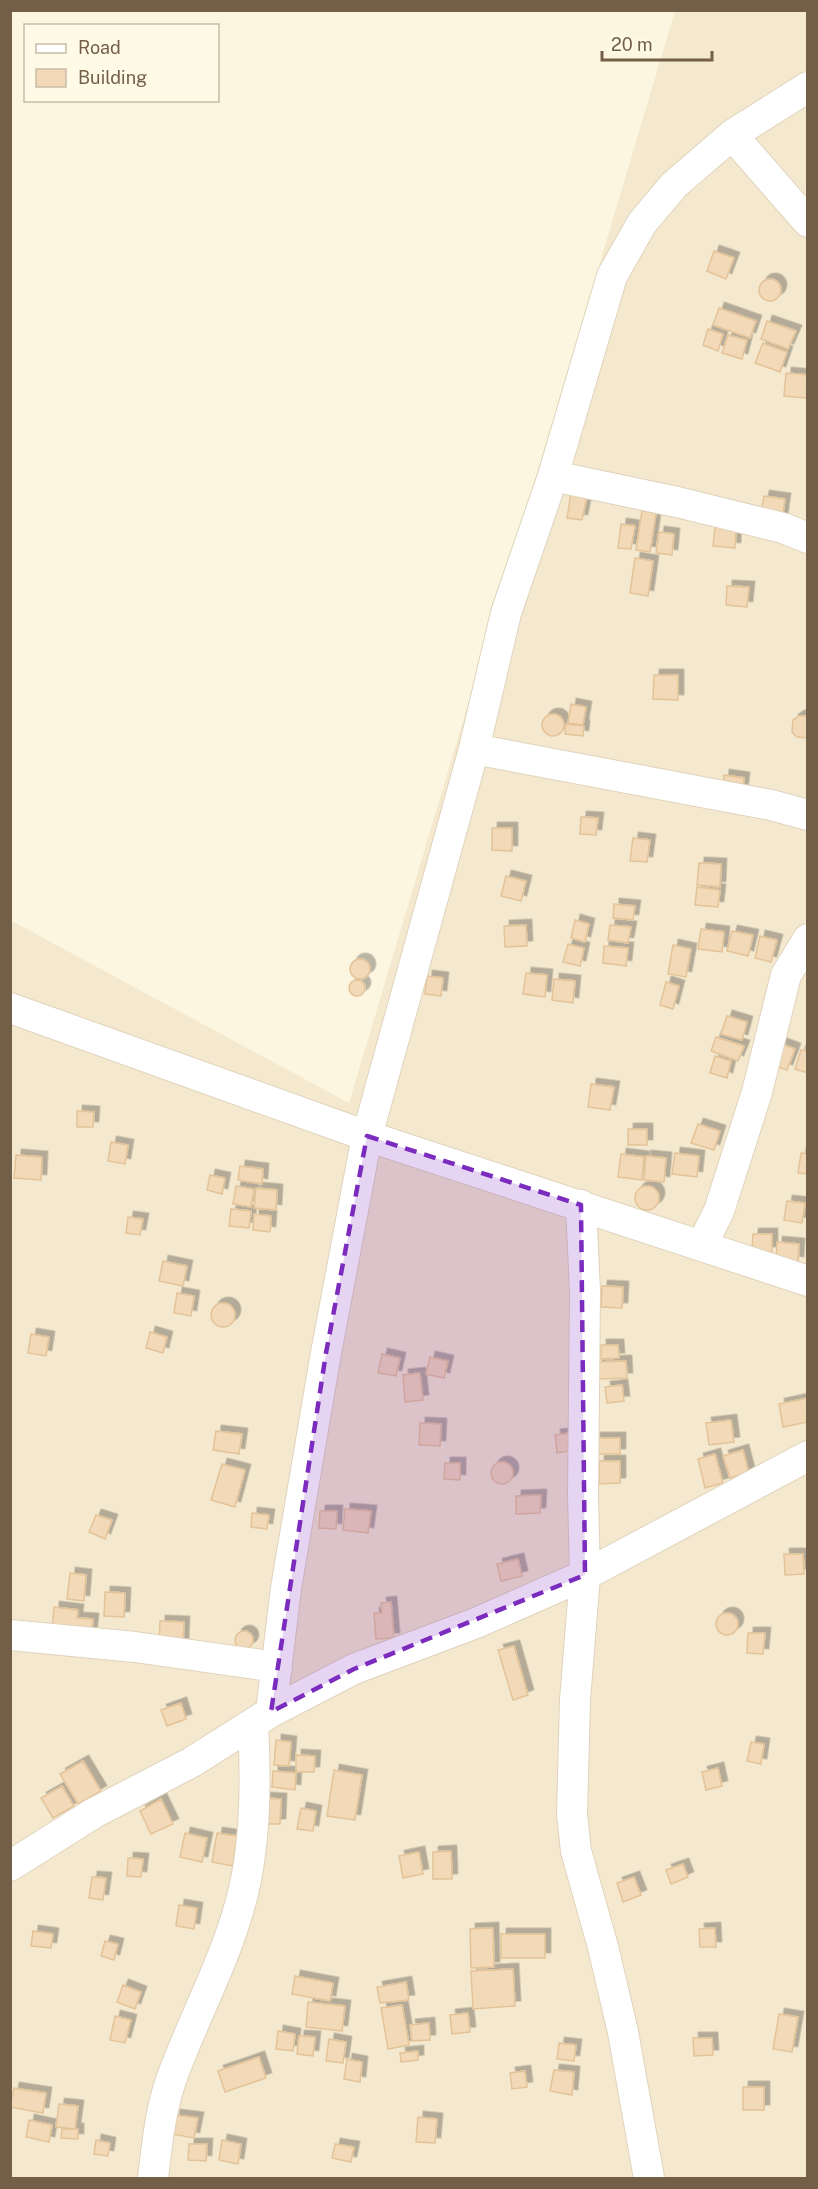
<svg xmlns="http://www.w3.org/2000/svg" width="818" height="2189" font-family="'Public Sans',sans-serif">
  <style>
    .residential { fill: #f4e9ce }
    .building { fill: #f2d9b7; stroke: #e4c398; stroke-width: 1.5; filter: url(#shadow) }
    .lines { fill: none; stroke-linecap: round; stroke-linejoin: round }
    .minor-casing { stroke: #e0d3bc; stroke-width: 32 }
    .minor { stroke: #fff; stroke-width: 30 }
    .marked { fill: #7b2cbf; fill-opacity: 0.2; stroke: #7b2cbf; stroke-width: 4.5; stroke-dasharray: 12 8; stroke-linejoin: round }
  </style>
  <defs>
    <filter id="shadow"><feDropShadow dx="5.5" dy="-5.5" stdDeviation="0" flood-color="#0004"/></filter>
  </defs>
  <rect width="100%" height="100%" fill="#fcf6e0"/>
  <path class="residential" d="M675,11H807V2178H11L10,920L349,1103Z"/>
  <path class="building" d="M714,251L734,258L726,279L707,271Z
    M759 290a11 11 0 1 1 22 0a11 11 0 1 1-22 0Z
    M719,308L756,321L750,338L713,325Z
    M767,321L796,331L788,349L761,339Z
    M708,329L723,334L718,351L703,345Z
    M728,335L747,340L742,359L722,353Z
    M763,343L787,352L780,372L755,363Z
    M786,373L808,375L806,398L784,396Z
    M571,493L587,496L582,520L567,518Z
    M764,496L785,499L782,520L760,517Z
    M642,511L656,513L650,552L636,550Z
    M621,524L635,526L631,549L618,548Z
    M715,527L736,529L735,548L713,546Z
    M659,532L674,534L672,555L656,553Z
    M635,558L653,561L648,596L630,593Z
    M727,586L749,587L747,607L726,605Z
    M654,675H678V700L653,699Z
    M571,704L586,707L583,725L568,723Z
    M542 725a11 11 0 1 1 22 0a11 11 0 1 1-22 0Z
    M799,716H808V738L797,737L792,732L793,720Z
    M566,724L584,726L583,736L565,734Z
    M724,775L744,778L742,795L722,792Z
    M581,817L598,818L596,835L580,834Z
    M492,828H512V851L492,850Z
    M633,838L650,840L647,862L630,861Z
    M699,863L721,864L720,887L697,885Z
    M506,876L526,881L521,901L501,896Z
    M697,887L720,890L718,907L695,905Z
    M614,904L635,906L633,920L613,918Z
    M575,920L589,924L585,942L571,938Z
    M526,925L527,946L505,947L504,926Z
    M610,925L631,927L628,943L608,940Z
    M701,929L724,932L722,952L698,949Z
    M732,931L753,935L748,956L727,951Z
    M760,936L777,940L771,962L755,958Z
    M568,944L584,948L580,966L563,962Z
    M673,945L691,949L686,977L668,974Z
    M604,946L628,948L626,966L603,963Z
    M350 969a10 10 0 1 1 20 0a10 10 0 1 1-20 0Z
    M526,973L547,975L545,997L523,994Z
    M427,976L443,978L441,996L425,994Z
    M554,979L575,981L573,1003L552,1000Z
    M349 988a8 8 0 1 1 16 0a8 8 0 1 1-16 0Z
    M666,982L679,986L673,1009L660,1005Z
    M727,1016L747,1022L742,1040L721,1034Z
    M716,1037L744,1046L738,1061L711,1051Z
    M779,1043L795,1049L787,1070L772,1065Z
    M801,1050L808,1051V1073L795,1069Z
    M715,1056L731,1061L727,1078L710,1073Z
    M591,1084L614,1087L610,1110L588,1107Z
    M77,1111L94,1112L93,1127H77Z
    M698,1124L720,1131L714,1150L691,1143Z
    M628,1129H647V1145H628Z
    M111,1142L128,1145L125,1164L108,1161Z
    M675,1153L699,1156L697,1177L672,1174Z
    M801,1153L808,1154V1174L798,1173Z
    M621,1154L644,1157L642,1180L618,1177Z
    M16,1155L42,1157L41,1180L14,1178Z
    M646,1156L666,1158L664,1182L644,1180Z
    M240,1166L263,1169L262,1184L238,1180Z
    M210,1175L225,1178L222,1194L207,1190Z
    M236,1186L254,1189L251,1207L233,1204Z
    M635 1198a12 12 0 1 1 24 0a12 12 0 1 1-24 0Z
    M256,1188L277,1190L276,1210L254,1208Z
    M787,1201L805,1203L802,1223L784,1220Z
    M231,1209L251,1211L249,1228L229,1226Z
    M254,1214L271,1216L270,1232L253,1230Z
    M128,1217L143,1219L140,1235L126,1233Z
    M753,1234H772V1252H752Z
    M777,1242L799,1244L798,1262L776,1260Z
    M163,1261L187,1266L183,1286L159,1281Z
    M602,1286L623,1287L622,1308L601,1307Z
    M177,1293L194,1296L191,1316L174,1313Z
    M211 1315a12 12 0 1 1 24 0a12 12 0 1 1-24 0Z
    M150,1332L167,1337L163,1353L146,1348Z
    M31,1334L49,1337L46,1356L28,1353Z
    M601,1345H618L619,1358L601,1359Z
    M382,1354L400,1358L396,1376L378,1373Z
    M430,1357L448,1361L444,1378L426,1374Z
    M626,1361L627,1378L598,1379L597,1362Z
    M420,1373L423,1400L405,1402L403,1375Z
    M622,1385L624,1401L607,1403L605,1387Z
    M808,1398V1422L783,1427L779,1404Z
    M731,1420L734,1442L709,1445L706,1423Z
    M420,1423L441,1424L440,1446L419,1445Z
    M216,1431L242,1434L239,1454L213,1450Z
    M579,1432L581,1449L557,1453L555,1435Z
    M595,1438H620V1454H595Z
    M743,1450L749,1473L730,1478L723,1456Z
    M715,1454L723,1483L705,1488L698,1459Z
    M599,1461H620V1483L599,1484Z
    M491 1473a11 11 0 1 1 22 0a11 11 0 1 1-22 0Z
    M445,1463H460V1480L444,1479Z
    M222,1464L245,1470L235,1507L211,1500Z
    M541,1495L540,1513L516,1514V1496Z
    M345,1509L371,1511L368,1533L343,1530Z
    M320,1511H337L336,1529L319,1528Z
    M252,1513L269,1515L267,1529L251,1527Z
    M96,1515L112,1520L105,1539L89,1532Z
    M784,1554H803L804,1574L785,1575Z
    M518,1559L522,1576L501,1581L497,1564Z
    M70,1573L86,1575L84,1601L67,1599Z
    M105,1592L125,1593L124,1617L104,1616Z
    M391,1602L394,1638L376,1639L374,1613H382L381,1603Z
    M54,1607L78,1610L77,1618L93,1619L91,1638L52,1634Z
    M716 1624a11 11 0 1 1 22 0a11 11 0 1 1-22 0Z
    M160,1621L184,1622L183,1644L159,1643Z
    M235 1640a9 9 0 1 1 18 0a9 9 0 1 1-18 0Z
    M748,1633H765L763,1654L747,1653Z
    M514,1646L528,1695L513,1700L498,1650Z
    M181,1703L186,1719L167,1726L161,1710Z
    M276,1740L291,1742L289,1766L274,1765Z
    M751,1742L764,1744L761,1764L747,1761Z
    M296,1755L315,1756L314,1772H296Z
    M83,1761L101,1791L78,1804L60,1774Z
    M718,1768L722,1786L706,1790L702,1772Z
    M334,1770L362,1775L355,1820L327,1816Z
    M273,1771L296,1773L295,1790L272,1787Z
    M62,1786L74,1806L53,1818L41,1798Z
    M262,1798L281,1799L280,1824H260Z
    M161,1799L173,1824L151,1834L140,1811Z
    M301,1808L316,1811L313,1831L297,1829Z
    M185,1833L207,1838L202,1862L180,1857Z
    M217,1833L237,1836L233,1866L212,1862Z
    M451,1851L452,1879H433V1852Z
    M419,1852L423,1874L403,1878L399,1856Z
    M128,1858L143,1859L141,1877L127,1876Z
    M683,1864L688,1877L671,1884L666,1870Z
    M92,1877L106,1878L103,1900L89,1898Z
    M634,1877L641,1895L623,1902L617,1883Z
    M179,1905L197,1908L194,1929L176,1926Z
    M493,1928L494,1967L471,1968L470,1929Z
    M715,1928L716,1947H700L699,1929Z
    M33,1931L53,1934L51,1948L31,1946Z
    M501,1934H545V1958H501Z
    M105,1941L118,1944L114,1960L101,1956Z
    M513,1969L515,2006L473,2009L471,1971Z
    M295,1976L333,1983L330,2001L292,1994Z
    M406,1982L409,2000L380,2003L377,1987Z
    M123,1985L141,1992L135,2009L117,2002Z
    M308,2002L345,2006L342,2031L306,2027Z
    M402,2005L409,2045L388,2049L381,2008Z
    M468,2013L470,2032L452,2034L450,2015Z
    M779,2014L798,2017L792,2052L773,2049Z
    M115,2016L131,2020L125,2043L110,2040Z
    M429,2023L430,2040L412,2041L410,2025Z
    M278,2031L295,2034L293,2051L276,2049Z
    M299,2036L315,2037L313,2056L297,2054Z
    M693,2038H712L713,2055L694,2056Z
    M329,2039L346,2042L343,2063L326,2061Z
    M559,2043L576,2045L574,2061L557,2059Z
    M418,2051V2060L401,2062L400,2053Z
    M259,2057L266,2078L225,2092L218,2071Z
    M347,2059L362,2062L360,2082L344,2079Z
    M554,2070L574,2072L572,2095L550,2091Z
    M525,2071L527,2087L512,2089L510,2073Z
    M743,2087H764V2110H743Z
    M14,2088L46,2093L43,2113L10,2107Z
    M59,2104L78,2106L75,2129L56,2127Z
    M175,2115L198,2118L194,2138L172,2134Z
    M418,2117L437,2119L435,2143L416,2142Z
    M29,2120L52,2125L49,2142L26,2137Z
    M62,2129H78V2139L61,2138Z
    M96,2140L110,2143L108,2156L94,2154Z
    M222,2140L241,2144L238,2164L219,2160Z
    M189,2144H207L206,2161L188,2160Z
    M335,2144L354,2147L351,2162L332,2158Z"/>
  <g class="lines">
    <g class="minor-casing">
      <path id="minor" d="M732,135L808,222
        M553,476L677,502L783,528L808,538
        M474,749L771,805L808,815
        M10,1008L367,1136L808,1281
        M581,1205L585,1292L583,1495L585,1575L575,1700L572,1814L576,1851L603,1947L623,2032L649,2178
        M702,1245L719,1211L757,1092L786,975L808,939
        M10,1635L135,1647L277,1667
        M271,1712L286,1588L326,1353L367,1136L474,749L506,613L553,476L612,276L642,223L674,185L732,135L808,87
        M10,1866L94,1813L192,1762L271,1712L354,1669L476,1623L585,1575L808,1456
        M153,2178C157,2145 160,2112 171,2080C194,2016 229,1955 244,1889C256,1837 256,1778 253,1725"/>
    </g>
    <use href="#minor" class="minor"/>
  </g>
  <path class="marked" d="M367,1136L581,1205L585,1575L354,1669L271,1712L326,1353Z"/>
  <rect width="818" height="2189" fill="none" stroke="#735f47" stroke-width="24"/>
  <rect x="24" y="24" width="195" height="78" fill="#fffae6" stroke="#c7bca6" stroke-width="1.5"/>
  <rect x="36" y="44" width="30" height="9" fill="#ffffff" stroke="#c7bca6" stroke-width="1.5"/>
  <text x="78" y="54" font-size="18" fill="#735f47">Road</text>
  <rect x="36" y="69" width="30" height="18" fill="#f2d9b7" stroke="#c7bca6" stroke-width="1.5"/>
  <text x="78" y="84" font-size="18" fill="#735f47">Building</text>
  <path d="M602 51v9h110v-9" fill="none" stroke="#735f47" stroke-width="3"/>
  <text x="611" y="51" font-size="18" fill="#735f47" stroke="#fffae6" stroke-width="4.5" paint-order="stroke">20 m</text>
</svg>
